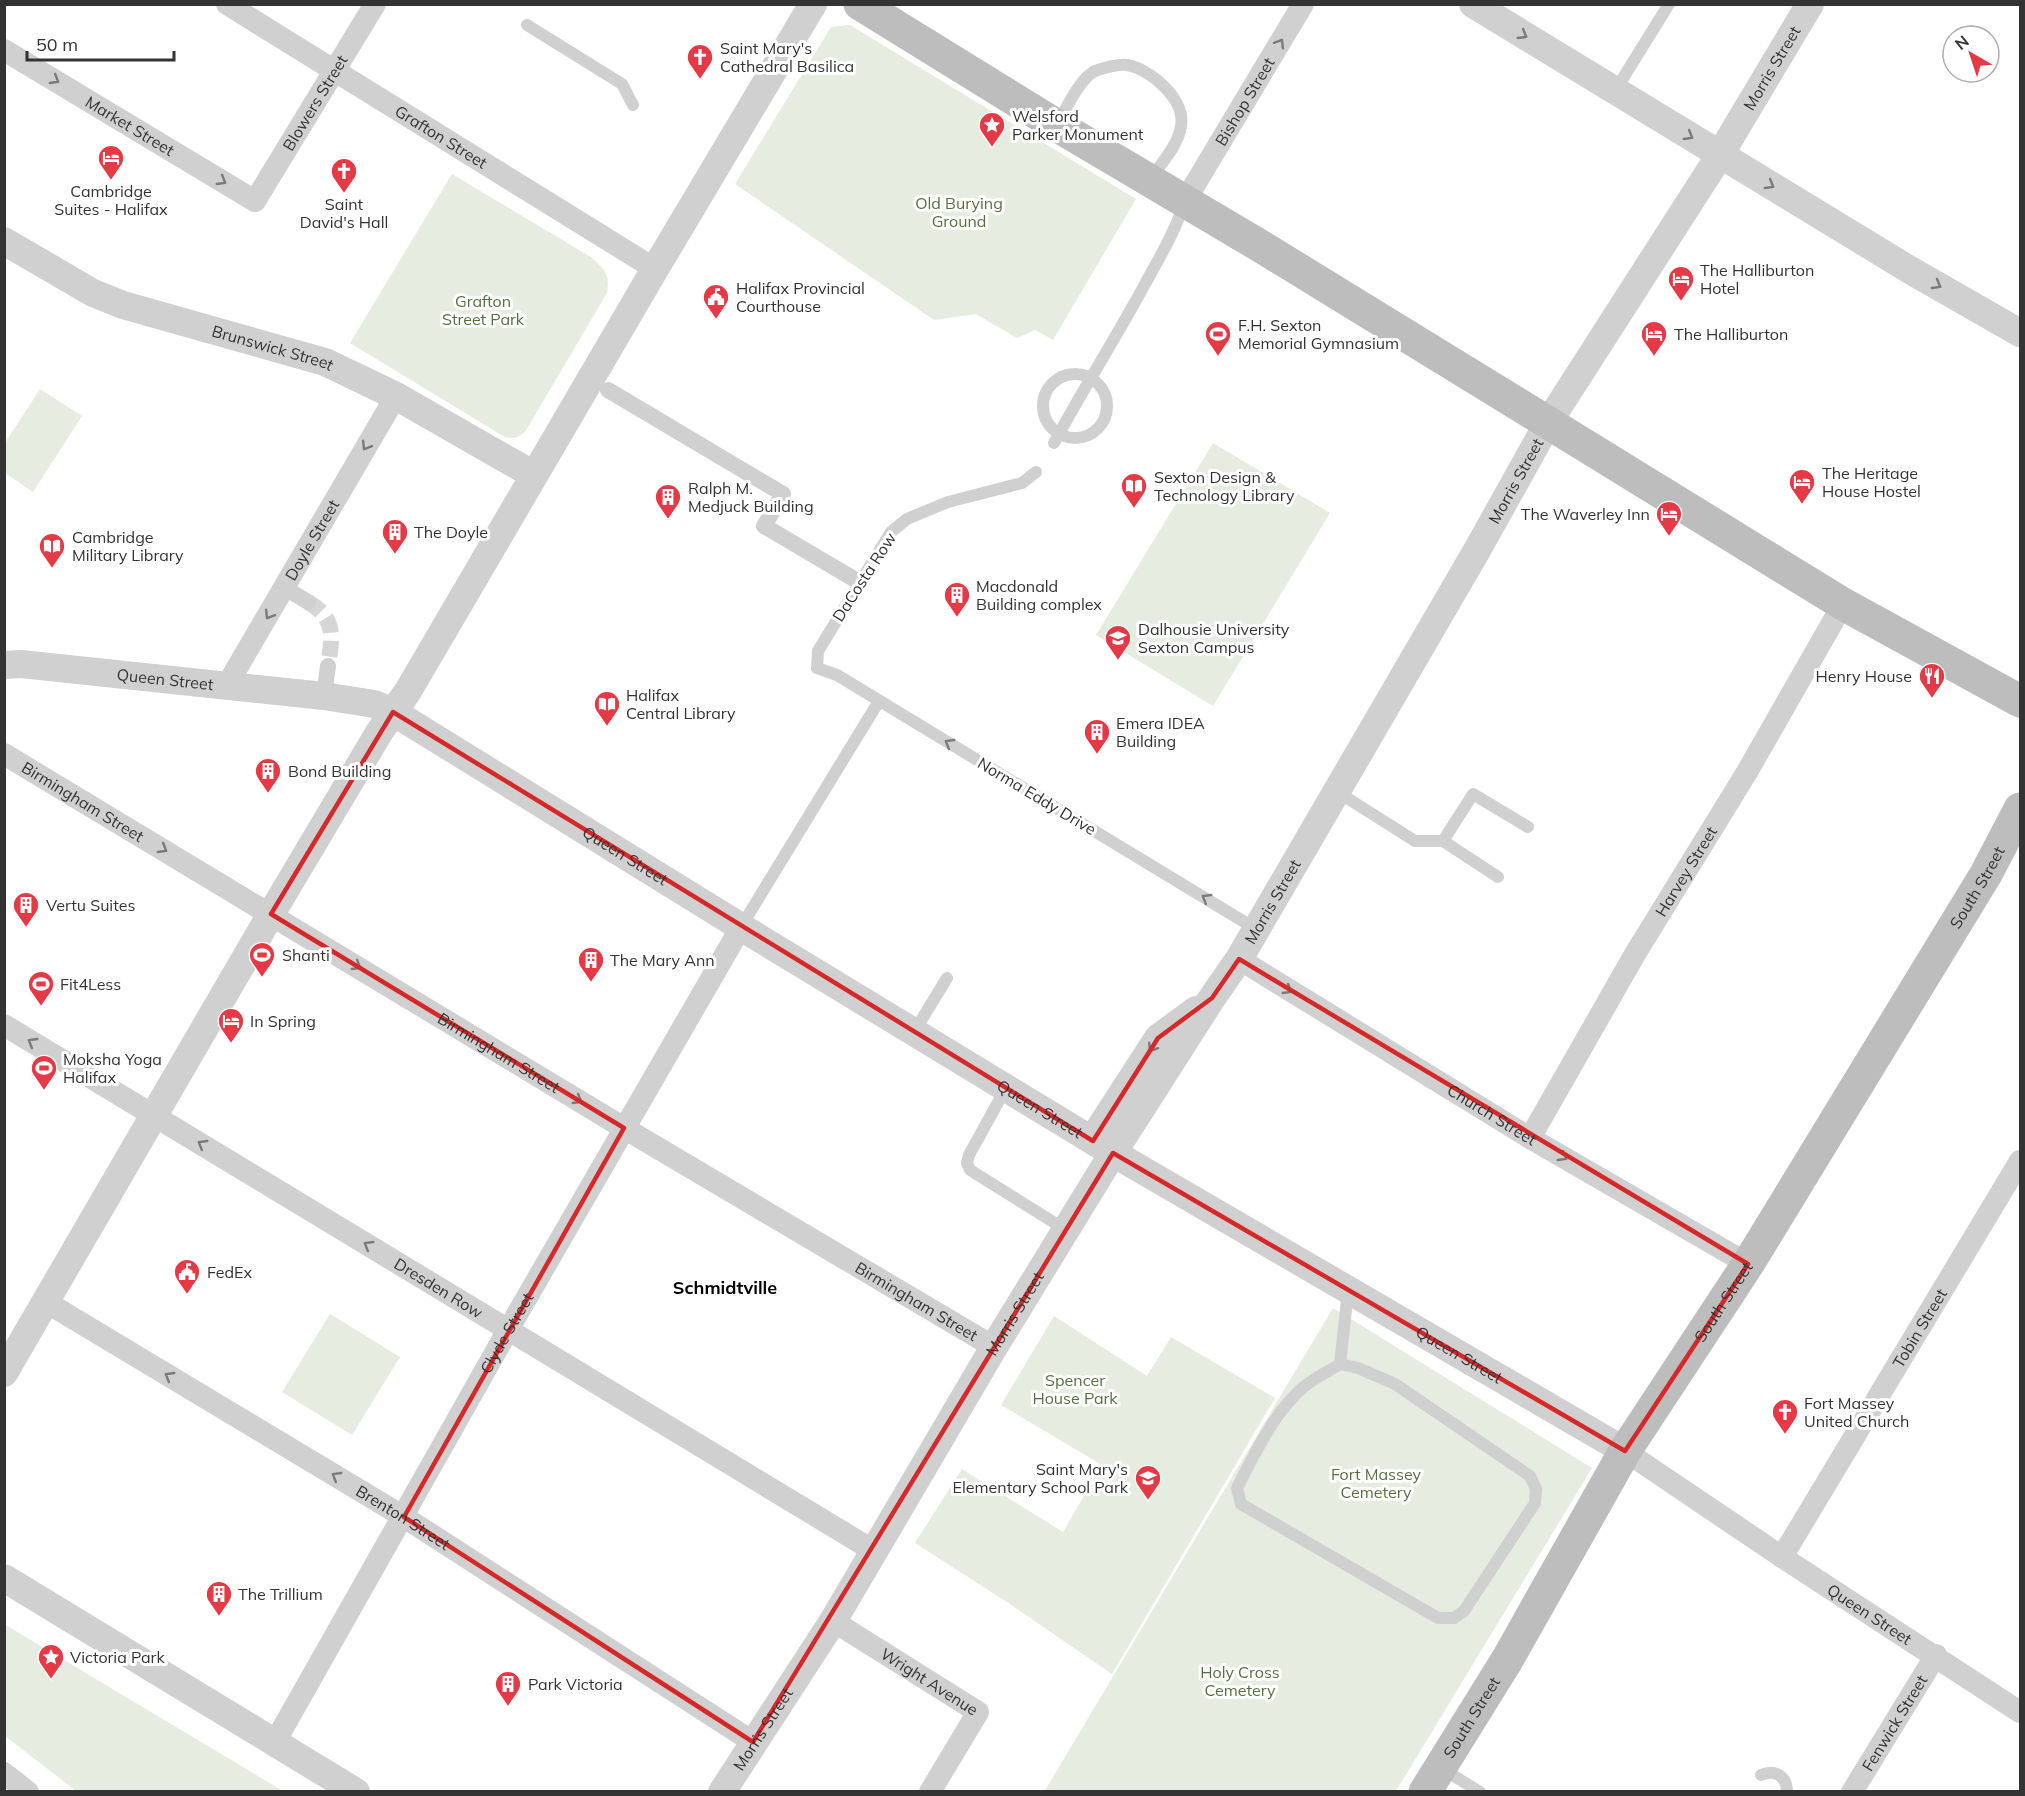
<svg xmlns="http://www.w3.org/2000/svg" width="2025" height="1796" font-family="Mulish,sans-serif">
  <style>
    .green { fill: #e6ecdf }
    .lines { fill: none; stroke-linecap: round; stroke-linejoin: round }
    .pedestrian-tunnel { stroke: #d6d6d6; stroke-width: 16; stroke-dasharray: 16 8; stroke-linecap: butt }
    .service { stroke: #d0d0d0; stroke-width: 12 }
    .pedestrian { stroke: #d0d0d0; stroke-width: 16 }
    .minor { stroke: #d0d0d0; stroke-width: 22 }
    .tertiary { stroke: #d0d0d0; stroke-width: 28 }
    .secondary { stroke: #bdbdbd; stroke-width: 33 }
    .oneway { stroke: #7a7a7a }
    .marked { fill: none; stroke: #d62828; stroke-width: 4.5; stroke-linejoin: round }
    .labels { text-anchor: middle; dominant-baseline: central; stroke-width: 6; stroke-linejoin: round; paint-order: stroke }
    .poi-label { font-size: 16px; fill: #333; stroke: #fff; text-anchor: start }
    .street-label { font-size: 16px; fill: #333; stroke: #fff }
    .park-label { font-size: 16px; fill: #56703f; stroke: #fff }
    .neighbourhood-label { font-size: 18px; font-weight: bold; fill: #000; stroke: #fff }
  </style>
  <rect width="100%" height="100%" fill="#fff"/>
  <path class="green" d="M850,25L1136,199L1053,340L1035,330L1017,338L976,314L934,320L735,184L831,27Z
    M452,174L591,257C605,270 610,273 607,293L525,432C517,438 513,440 503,436L350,343Z
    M40,389L82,416L33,492L5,473V443Z
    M1213,443L1330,513L1213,706L1096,635Z
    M1333,1308L1592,1468L1396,1791L1044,1792Z
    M330,1314L400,1357L352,1435L282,1392Z
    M1054,1316L1147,1376L1171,1337L1275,1398L1112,1674L1007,1602L915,1543L962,1469L1063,1532L1102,1465L1001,1405Z
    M4,1624L283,1791H76L5,1736Z"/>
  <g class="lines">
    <path class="pedestrian-tunnel" d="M308,602C337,619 332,637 328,666"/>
    <path class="service" d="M527,25L622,84L633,105
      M1615,91L1669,4
      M1058,123C1066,109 1080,78 1095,71C1104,68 1118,64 1127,65C1151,69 1186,100 1181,126C1178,146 1162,162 1151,178
      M1043 406a32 32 0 1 1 64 0a32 32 0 1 1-64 0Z
      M1054,443C1083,389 1116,338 1145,284C1160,257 1175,231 1185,202
      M1036,472L1022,483L948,502L926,511L907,519L891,532L818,651L817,668L837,675L1256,929
      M1336,791L1415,841H1443L1473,794L1528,827
      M1443,841L1498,877
      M741,927L879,701
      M914,1032L947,978
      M1006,1088L969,1155L967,1163L970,1170L1066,1230
      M1340,1364L1358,1368L1395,1384L1530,1476L1536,1489L1535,1503L1464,1611L1454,1618H1438L1241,1504L1237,1488C1254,1455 1271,1419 1297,1393C1308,1381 1326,1373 1340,1364L1348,1291
      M1441,1768L1480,1792
      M1761,1775C1775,1769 1787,1776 1787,1792"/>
    <path class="pedestrian" d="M608,390L783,494L764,526L859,582
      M285,588L308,602
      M324,696L328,666"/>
    <g class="minor">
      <path id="s1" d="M227,4L655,269"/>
      <path id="s2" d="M4,50L255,201L375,4"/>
      <path id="s3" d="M1185,201L1303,4"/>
      <path id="s4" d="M227,685L396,396"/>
      <path id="s5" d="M4,754L624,1128L994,1347"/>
      <path id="s6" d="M1239,959L1530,1138L1748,1264"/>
      <path id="s7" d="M4,1025L874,1551"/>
      <path id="s8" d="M1530,1138L1635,954L1747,772L1843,604"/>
      <path id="s9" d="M46,1302L404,1517L753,1742"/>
      <path id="s10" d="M1625,1451L1782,1557L2020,1712"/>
      <path id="s11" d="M1782,1557L2020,1161"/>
      <path id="s12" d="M833,1621L978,1712L930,1792"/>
      <path id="s13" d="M275,1742L508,1330L741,927"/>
      <path d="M4,1773L28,1792"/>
      <path id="s14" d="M1852,1792L1936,1655"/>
    </g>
    <g class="tertiary">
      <path d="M1473,4L1910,270L2020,333"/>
      <path id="s15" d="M4,241L93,293L123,305L325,362L396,396L534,475"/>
      <path id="s16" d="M4,665L21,664L324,696L374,704L393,712L741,927L1113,1153L1625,1451"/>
      <path d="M1092,1140L1158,1038L1196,1010"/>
      <path d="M4,1373L271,914L380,731L408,691L655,269L813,4"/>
      <path d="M4,1578L356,1792"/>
      <path id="s17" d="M722,1792L833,1621L994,1347L1113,1153L1212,998L1239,959L1476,552L1548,423L1718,158L1810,4"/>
    </g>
    <g class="secondary">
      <path d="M860,4L1056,125L1262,247L1843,604L2020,701"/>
      <path id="s18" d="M1425,1792L1507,1660L1625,1451L1748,1264L1986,874L2020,809"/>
    </g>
  </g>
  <defs><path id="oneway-chevron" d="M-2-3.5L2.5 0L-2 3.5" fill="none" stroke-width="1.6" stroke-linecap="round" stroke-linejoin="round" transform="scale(1.5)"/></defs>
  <g class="oneway">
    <use href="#oneway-chevron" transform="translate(1523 35) rotate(31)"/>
    <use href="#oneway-chevron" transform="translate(1280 43) rotate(-59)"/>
    <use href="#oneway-chevron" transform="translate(55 80) rotate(31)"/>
    <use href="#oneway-chevron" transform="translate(1689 136) rotate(31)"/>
    <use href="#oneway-chevron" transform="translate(222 181) rotate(31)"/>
    <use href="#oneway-chevron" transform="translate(1770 185) rotate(31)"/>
    <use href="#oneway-chevron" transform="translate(1937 285) rotate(30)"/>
    <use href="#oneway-chevron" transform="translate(366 446) rotate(121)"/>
    <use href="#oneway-chevron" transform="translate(269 615) rotate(121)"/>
    <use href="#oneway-chevron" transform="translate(949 743) rotate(-149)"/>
    <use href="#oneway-chevron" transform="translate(163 849) rotate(31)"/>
    <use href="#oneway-chevron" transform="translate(1206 898) rotate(-149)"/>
    <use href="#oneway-chevron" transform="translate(357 966) rotate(31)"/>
    <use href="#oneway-chevron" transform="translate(1288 990) rotate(31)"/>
    <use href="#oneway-chevron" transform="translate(32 1042) rotate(-149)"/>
    <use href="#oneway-chevron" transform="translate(1152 1048) rotate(122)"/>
    <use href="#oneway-chevron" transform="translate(578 1100) rotate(31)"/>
    <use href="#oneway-chevron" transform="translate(202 1144) rotate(-149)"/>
    <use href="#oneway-chevron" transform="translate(1563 1157) rotate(30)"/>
    <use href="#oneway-chevron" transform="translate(368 1245) rotate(-149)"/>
    <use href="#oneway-chevron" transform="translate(169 1376) rotate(-149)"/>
    <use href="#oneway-chevron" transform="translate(336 1476) rotate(-149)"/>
  </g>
  <path class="marked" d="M393,712L1093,1141L1158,1038L1212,998L1239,959L1748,1264L1625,1451L1113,1153L753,1742L404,1517L624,1128L271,914Z"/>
  <defs>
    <g id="church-pin" transform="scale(1.35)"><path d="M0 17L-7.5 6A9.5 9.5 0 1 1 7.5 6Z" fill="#e63946" stroke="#fff"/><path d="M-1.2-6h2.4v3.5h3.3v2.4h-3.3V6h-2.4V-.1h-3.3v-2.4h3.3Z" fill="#fff"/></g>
    <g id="sight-pin" transform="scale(1.35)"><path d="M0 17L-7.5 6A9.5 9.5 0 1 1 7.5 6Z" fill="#e63946" stroke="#fff"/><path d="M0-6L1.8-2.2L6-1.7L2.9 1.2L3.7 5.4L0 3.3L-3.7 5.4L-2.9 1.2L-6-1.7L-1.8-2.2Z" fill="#fff"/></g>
    <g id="hotel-pin" transform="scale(1.35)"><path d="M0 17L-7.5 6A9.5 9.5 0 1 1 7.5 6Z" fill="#e63946" stroke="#fff"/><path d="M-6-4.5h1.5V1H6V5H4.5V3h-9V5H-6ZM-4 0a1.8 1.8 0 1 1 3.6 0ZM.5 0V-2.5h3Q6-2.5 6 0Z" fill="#fff"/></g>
    <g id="civic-pin" transform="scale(1.35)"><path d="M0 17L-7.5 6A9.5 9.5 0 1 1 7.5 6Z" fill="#e63946" stroke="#fff"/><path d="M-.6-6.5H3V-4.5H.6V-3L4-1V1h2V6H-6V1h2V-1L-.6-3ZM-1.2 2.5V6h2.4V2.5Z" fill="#fff"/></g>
    <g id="stadium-pin" transform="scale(1.35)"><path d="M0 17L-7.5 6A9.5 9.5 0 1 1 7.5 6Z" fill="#e63946" stroke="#fff"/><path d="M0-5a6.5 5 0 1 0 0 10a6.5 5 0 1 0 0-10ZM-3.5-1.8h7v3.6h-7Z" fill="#fff"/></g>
    <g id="library-pin" transform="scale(1.35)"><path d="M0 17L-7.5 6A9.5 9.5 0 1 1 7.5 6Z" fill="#e63946" stroke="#fff"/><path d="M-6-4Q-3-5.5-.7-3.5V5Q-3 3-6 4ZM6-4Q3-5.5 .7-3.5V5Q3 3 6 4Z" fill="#fff"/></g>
    <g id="building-pin" transform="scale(1.35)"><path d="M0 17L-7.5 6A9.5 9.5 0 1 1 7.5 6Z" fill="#e63946" stroke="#fff"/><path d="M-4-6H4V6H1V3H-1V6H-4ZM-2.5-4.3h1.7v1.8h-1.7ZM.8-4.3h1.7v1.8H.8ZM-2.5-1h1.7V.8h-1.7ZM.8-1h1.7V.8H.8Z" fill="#fff"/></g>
    <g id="university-pin" transform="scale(1.35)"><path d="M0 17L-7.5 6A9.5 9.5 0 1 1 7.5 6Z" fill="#e63946" stroke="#fff"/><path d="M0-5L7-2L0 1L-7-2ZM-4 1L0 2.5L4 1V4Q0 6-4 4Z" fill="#fff"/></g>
    <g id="restaurant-pin" transform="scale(1.35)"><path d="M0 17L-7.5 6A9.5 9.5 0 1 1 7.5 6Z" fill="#e63946" stroke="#fff"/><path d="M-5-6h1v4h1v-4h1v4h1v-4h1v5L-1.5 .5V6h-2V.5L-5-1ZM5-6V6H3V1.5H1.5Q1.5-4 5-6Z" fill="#fff"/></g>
    <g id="school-pin" transform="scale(1.35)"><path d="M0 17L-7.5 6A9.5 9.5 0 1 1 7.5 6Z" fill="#e63946" stroke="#fff"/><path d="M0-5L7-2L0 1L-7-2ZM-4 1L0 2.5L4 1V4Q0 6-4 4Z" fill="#fff"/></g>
  </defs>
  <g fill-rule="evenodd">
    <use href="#church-pin" x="700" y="57"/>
    <use href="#sight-pin" x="992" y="125"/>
    <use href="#hotel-pin" x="111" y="158"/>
    <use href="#church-pin" x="344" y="171"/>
    <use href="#hotel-pin" x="1681" y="279"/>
    <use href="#civic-pin" x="716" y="297"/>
    <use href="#stadium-pin" x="1218" y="334"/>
    <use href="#hotel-pin" x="1654" y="334"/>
    <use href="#hotel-pin" x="1802" y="482"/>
    <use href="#library-pin" x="1134" y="486"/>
    <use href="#building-pin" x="668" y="497"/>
    <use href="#hotel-pin" x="1669" y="514"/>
    <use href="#building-pin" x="395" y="532"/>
    <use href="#library-pin" x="52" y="546"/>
    <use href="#building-pin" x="957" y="595"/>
    <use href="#university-pin" x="1118" y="638"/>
    <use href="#restaurant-pin" x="1932" y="676"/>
    <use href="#library-pin" x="607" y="704"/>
    <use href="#building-pin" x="1097" y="732"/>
    <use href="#building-pin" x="268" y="771"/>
    <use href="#building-pin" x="26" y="905"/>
    <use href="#stadium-pin" x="262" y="955"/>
    <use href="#building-pin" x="591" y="960"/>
    <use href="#stadium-pin" x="41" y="984"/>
    <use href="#hotel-pin" x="231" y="1021"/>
    <use href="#stadium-pin" x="44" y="1068"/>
    <use href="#civic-pin" x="187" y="1272"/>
    <use href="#church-pin" x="1785" y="1412"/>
    <use href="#school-pin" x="1148" y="1478"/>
    <use href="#building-pin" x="219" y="1594"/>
    <use href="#sight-pin" x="51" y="1657"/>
    <use href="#building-pin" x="508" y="1684"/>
  </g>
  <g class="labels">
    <g class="poi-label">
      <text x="720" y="48">Saint Mary's<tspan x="720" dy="18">Cathedral Basilica</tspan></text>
      <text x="1012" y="116">Welsford<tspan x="1012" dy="18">Parker Monument</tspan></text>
      <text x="111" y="191" text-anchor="middle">Cambridge<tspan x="111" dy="18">Suites - Halifax</tspan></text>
      <text x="344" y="204" text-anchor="middle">Saint<tspan x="344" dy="18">David's Hall</tspan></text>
      <text x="1700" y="270">The Halliburton<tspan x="1700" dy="18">Hotel</tspan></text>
      <text x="736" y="288">Halifax Provincial<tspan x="736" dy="18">Courthouse</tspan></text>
      <text x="1238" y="325">F.H. Sexton<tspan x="1238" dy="18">Memorial Gymnasium</tspan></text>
      <text x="1674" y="334">The Halliburton</text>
      <text x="1822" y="473">The Heritage<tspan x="1822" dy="18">House Hostel</tspan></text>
      <text x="1154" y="477">Sexton Design &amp;<tspan x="1154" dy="18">Technology Library</tspan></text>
      <text x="688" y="488">Ralph M.<tspan x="688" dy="18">Medjuck Building</tspan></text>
      <text x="1650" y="514" text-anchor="end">The Waverley Inn</text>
      <text x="414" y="532">The Doyle</text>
      <text x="72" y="537">Cambridge<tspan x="72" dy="18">Military Library</tspan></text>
      <text x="976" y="586">Macdonald<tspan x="976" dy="18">Building complex</tspan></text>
      <text x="1138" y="629">Dalhousie University<tspan x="1138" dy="18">Sexton Campus</tspan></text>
      <text x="1912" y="676" text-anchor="end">Henry House</text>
      <text x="626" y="695">Halifax<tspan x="626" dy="18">Central Library</tspan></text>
      <text x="1116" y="723">Emera IDEA<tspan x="1116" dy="18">Building</tspan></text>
      <text x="288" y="771">Bond Building</text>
      <text x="46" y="905">Vertu Suites</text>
      <text x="282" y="955">Shanti</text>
      <text x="610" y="960">The Mary Ann</text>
      <text x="60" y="984">Fit4Less</text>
      <text x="250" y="1021">In Spring</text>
      <text x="63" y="1059">Moksha Yoga<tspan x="63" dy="18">Halifax</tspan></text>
      <text x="207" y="1272">FedEx</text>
      <text x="1804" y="1403">Fort Massey<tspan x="1804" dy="18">United Church</tspan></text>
      <text x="1128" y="1469" text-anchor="end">Saint Mary's<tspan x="1128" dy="18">Elementary School Park</tspan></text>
      <text x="238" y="1594">The Trillium</text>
      <text x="70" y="1657">Victoria Park</text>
      <text x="528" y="1684">Park Victoria</text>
    </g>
    <g class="street-label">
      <text stroke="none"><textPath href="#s17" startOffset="2019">Morris Street</textPath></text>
      <text stroke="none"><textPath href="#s2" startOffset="408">Blowers Street</textPath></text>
      <text stroke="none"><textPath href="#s3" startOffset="116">Bishop Street</textPath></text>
      <text stroke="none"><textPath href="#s2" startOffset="147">Market Street</textPath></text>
      <text stroke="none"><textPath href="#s1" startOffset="252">Grafton Street</textPath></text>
      <text stroke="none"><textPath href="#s15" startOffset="291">Brunswick Street</textPath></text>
      <text stroke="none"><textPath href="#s17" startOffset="1533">Morris Street</textPath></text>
      <text stroke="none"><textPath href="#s4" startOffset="168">Doyle Street</textPath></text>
      <text transform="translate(864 577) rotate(-57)">DaCosta Row</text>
      <text stroke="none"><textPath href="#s16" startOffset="162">Queen Street</textPath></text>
      <text transform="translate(1037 796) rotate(31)">Norma Eddy Drive</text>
      <text stroke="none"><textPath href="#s5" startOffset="92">Birmingham Street</textPath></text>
      <text stroke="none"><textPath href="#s16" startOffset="666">Queen Street</textPath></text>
      <text stroke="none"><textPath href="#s8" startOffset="309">Harvey Street</textPath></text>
      <text stroke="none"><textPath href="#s18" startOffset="1060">South Street</textPath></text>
      <text stroke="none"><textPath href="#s17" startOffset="1047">Morris Street</textPath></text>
      <text stroke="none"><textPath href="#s5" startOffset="578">Birmingham Street</textPath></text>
      <text stroke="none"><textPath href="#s16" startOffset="1152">Queen Street</textPath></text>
      <text stroke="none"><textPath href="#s6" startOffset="297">Church Street</textPath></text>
      <text stroke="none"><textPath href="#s7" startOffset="508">Dresden Row</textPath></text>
      <text stroke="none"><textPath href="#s5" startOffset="1064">Birmingham Street</textPath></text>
      <text stroke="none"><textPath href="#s18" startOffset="574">South Street</textPath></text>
      <text stroke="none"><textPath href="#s17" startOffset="561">Morris Street</textPath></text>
      <text stroke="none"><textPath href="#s11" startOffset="267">Tobin Street</textPath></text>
      <text stroke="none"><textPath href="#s13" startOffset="470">Clyde Street</textPath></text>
      <text stroke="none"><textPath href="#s16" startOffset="1638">Queen Street</textPath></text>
      <text stroke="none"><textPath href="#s9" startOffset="417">Brenton Street</textPath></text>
      <text stroke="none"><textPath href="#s10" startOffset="294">Queen Street</textPath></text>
      <text stroke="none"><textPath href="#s12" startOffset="114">Wright Avenue</textPath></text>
      <text stroke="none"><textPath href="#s18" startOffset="88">South Street</textPath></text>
      <text stroke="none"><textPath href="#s14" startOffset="81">Fenwick Street</textPath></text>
      <text stroke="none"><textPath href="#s17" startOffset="75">Morris Street</textPath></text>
    </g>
    <g class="park-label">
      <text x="959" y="203">Old Burying<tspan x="959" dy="18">Ground</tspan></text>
      <text x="483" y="301">Grafton<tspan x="483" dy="18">Street Park</tspan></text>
      <text x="1075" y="1380">Spencer<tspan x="1075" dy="18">House Park</tspan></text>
      <text x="1376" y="1474">Fort Massey<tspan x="1376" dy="18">Cemetery</tspan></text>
      <text x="1240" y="1672">Holy Cross<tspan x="1240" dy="18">Cemetery</tspan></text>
    </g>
    <g class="neighbourhood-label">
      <text x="725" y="1287">Schmidtville</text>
    </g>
  </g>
  <rect width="2025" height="1796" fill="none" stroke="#333333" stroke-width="12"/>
  <g transform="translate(1971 54) rotate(321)"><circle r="28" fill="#ffffff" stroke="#adadad" stroke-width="1.5"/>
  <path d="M0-4.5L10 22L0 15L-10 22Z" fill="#e63946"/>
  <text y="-9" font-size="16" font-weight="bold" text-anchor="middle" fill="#333333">N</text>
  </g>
  <path d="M27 51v9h147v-9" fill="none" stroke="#333333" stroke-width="3"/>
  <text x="36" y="51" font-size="18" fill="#333333" stroke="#ffffff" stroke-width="4.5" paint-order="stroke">50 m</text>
</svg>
